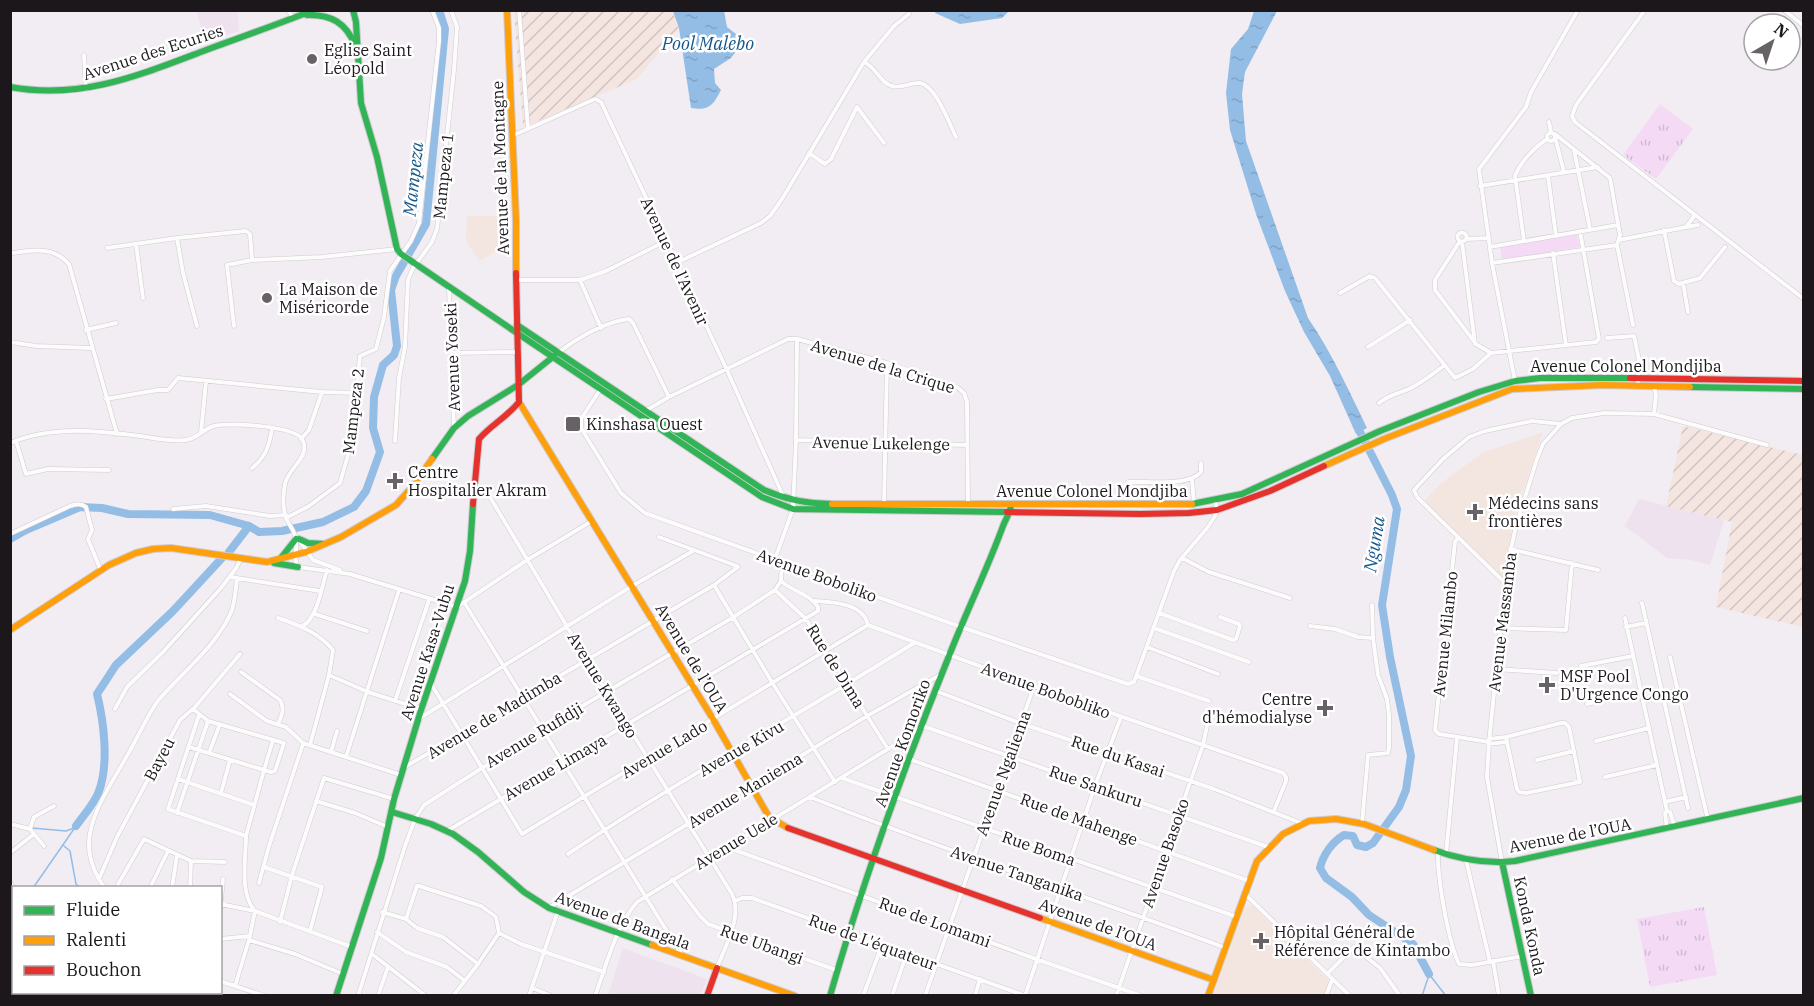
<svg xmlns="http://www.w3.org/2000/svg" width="1814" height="1006" font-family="'IBM Plex Serif',serif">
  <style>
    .built { fill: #eee2ee }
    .industrial { fill: url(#industrial-furrows) }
    .medical { fill: #f3e6e0 }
    .grass { fill: url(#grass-tufts) }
    .pitch { fill: #f5daf5 }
    .water { fill: url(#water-ripples) }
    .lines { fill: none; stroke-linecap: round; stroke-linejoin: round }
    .stream { stroke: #94bde6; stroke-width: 1.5 }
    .river { stroke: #94bde6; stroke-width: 8 }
    .street-casing { stroke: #cfcbcf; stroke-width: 5 }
    .fast-casing { stroke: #cfcbcf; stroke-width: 8 }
    .slow-casing { stroke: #cfcbcf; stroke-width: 8 }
    .jam-casing { stroke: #cfcbcf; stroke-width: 8 }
    .street { stroke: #fdfcfd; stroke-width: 4 }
    .fast { stroke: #30b455; stroke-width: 6 }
    .slow { stroke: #ff9f0a; stroke-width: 6 }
    .jam { stroke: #e5322d; stroke-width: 6 }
    .poi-dot { fill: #666266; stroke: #fff; stroke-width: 2 }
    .labels { text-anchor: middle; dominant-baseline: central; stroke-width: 5; stroke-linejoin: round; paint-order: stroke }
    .poi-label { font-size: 16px; fill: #1b171b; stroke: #fff; text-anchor: start }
    .street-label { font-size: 16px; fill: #1b171b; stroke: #fff }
    .water-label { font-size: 18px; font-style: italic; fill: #14578c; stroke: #fff }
  </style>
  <defs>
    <pattern id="industrial-furrows" width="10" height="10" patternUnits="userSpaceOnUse" patternTransform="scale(1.5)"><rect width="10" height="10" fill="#f4e5e0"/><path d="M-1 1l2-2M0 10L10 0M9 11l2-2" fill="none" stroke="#d1c4c0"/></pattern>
    <pattern id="grass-tufts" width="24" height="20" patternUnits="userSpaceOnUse" patternTransform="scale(1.5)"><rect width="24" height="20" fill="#f5daf5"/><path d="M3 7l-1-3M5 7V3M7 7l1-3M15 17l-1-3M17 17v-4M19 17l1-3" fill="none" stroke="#d1bad1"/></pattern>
    <pattern id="water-ripples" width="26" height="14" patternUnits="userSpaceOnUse" patternTransform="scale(1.5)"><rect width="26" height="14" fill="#94bde6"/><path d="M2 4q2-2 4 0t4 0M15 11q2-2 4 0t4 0" fill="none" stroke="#7fa2c5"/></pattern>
  </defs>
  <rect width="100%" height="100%" fill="#f2edf2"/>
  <path class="built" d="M197,11H238L239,31L204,43Z
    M1639,499L1724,520L1710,565L1691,560L1667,558L1625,526Z
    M623,948L707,979L701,995H608Z"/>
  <path class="industrial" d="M514,11H673L679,28L637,79L523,127Z
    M1683,426L1803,455V627L1716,607L1732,522L1666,506Z"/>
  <path class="medical" d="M467,216H506L508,245L479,261L466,240Z
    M1543,432L1512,523L1514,529L1503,579L1424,501L1440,484L1482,453Z
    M1252,905L1329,981L1324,995H1213L1244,907Z"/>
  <path class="grass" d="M1660,104L1693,129L1656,179L1623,155Z
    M1704,907L1717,975L1650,987L1637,919Z"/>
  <path class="pitch" d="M1577,234L1580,247L1502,260L1500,247Z"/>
  <path class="water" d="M936,10H1009V11L1002,18L960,24L935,13Z
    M673,11H724L727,27L736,34L740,46L731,58L714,69L715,83L721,90C713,105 710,111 691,108L679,28Z
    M1254,11H1277L1245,72L1242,94L1246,141L1308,318C1332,353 1349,391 1367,428L1356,434L1330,376L1304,332L1285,291L1256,214L1230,130L1226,93L1231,49L1248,29Z"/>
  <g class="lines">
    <path class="stream" d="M32,828L66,831L74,828
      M64,846L70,851L76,884L80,888
      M33,888L76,826
      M10,921L14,916
      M10,958L14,959
      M1429,974L1446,996
      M37,992V996
      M163,992L165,996
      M1422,996L1429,975"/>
    <path class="river" d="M1356,424L1392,495L1397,509L1382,605L1390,657L1411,756L1406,790L1399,807L1373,843L1366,847L1357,845L1353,836L1344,835C1332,842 1323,855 1320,868L1326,878L1352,897L1369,915L1413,944L1429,974
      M10,539L26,530L80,507L102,508L128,514L210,515L249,526L259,532L282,531L323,522L354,507L366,491L380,452L373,428L374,397L383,365L394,355L397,346L391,290L396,276L426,224L445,29L439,10
      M229,552L249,526
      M76,826C83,816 95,803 99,791C109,764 104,722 97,694L116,665L173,611L222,558"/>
    <g class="street-casing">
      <path id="street" d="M288,10L293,18
        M519,10L528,129
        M1645,10L1576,105L1572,116L1575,122L1804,299
        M1784,10L1804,26
        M84,55L86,89
        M864,62C876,67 880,83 892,86C901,89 911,82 920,83C936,86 949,123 956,137
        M1549,122L1551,132
        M1547 137a4 4 0 1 1 8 0a4 4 0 1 1-8 0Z
        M1555,134L1610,178L1620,235L1617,245L1633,325
        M514,135L595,99L601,102L727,370L784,498
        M1555,137L1564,172
        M1574,150L1590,229
        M809,153L825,164L831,159L857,107L884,143
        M1548,176L1556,236
        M1480,186L1598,167
        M1687,227L1698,225
        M1664,230L1674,281L1679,284L1700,278L1725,247
        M1457.5 237a4.5 4.5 0 1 1 9 0a4.5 4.5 0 1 1-9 0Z
        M177,238L183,273L197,326
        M1466,239L1489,238
        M1619,240L1686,227L1695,215
        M1460,241L1435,280V290L1476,344L1491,353L1596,342L1599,339L1580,231
        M1524,241L1515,176C1520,162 1535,147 1547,139
        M1462,242L1475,344
        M136,244L143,298
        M1490,247L1618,225
        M107,248L177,238L246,231L250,234L252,260L322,257L397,249
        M10,253C33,251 52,245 69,264L117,434
        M1553,253L1566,345
        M676,263L761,223L770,216L782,199L864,62L894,26L909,14
        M1492,263L1617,245
        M517,280H580L606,271L666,241
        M580,280L601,328
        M1683,283L1688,312
        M449,287L454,428
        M1340,293L1370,276L1375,278L1455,378L1473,369L1491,353
        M234,326L227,265L252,260
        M86,330L116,323
        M1607,338L1634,336L1639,360L1638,385
        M10,342L36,346L91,348
        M1368,347L1410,320
        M451,353L517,352
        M558,353C577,338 604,322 629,319L633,323L669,397
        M1515,381L1492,263L1479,169L1526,107L1531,92L1578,10
        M600,390L581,419V428L621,493L645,513L961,627L1128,684L1134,682L1174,571L1180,560L1208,527L1215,516L1217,510L1215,501
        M106,399L158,390H168L178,378L322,392L358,393
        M1379,403C1390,394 1397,394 1409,389C1422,383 1434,373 1445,365
        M645,411L669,397L788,339H797L887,363L957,387L964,393L967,402L968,505
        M1654,414L1656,395L1654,386
        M201,432L206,382
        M301,439L309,430L322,392
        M796,440L966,445
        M16,441L26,474L48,469L109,470
        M395,441L399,378L405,347L408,280L413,268L432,242L437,229L454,70L457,27L451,10
        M10,443C51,425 98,431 140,436C155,438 171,442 186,440C197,439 203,429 214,426C228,422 294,426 302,439C312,456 288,468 285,484C283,494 282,510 287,520C289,525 294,530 295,536C299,546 292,557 298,567L350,574
        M252,468C266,457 269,446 272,429
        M1192,479L1194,505
        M1128,482C1148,481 1188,487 1201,472V463
        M475,484L487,492L587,660L732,894C743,917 725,946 717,968
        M884,504L887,363
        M173,509L206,506L270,516L286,515
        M286,518L309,506L340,483L352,441L360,356L376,349L384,317L390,271L411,241L419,223L439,41V28L432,10
        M10,534L70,506C76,504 80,503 86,507L92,530L88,539L101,571
        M659,537L737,566
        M1458,538L1455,542L1435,730L1439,734L1489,742
        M300,541L313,560L340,570
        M1510,549L1598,570
        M1182,558L1209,572L1290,598
        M775,559L793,509L796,440L797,339
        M350,574L457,607L527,560L592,521
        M230,577L320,591
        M1504,582L1417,497L1414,490L1443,459L1469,437L1485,431L1532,421L1561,424
        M714,585L773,684L835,782
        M775,590L806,619L888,749
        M814,601C833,602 863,603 868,625L1034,686L1283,773L1286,777V781L1274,811
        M464,602L681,954
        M1642,603L1688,808
        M1159,613L1233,640L1236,639L1240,626L1239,624L1220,617
        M315,614L367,631
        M278,618C299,625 319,633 333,650L329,675L310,745
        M1625,618L1667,811
        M302,626C317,620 322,586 327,570
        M1310,626L1335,629L1358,637L1373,638
        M1626,627L1646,623
        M1154,628L1249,662
        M1500,628L1566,630L1572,563
        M1147,647L1218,674
        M1670,657L1708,820
        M1581,666L1633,656
        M1495,669L1557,673
        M241,672L280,700C285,709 282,715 278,724
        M329,675L368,692L421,709
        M1136,676L1209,701
        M430,682L522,834L868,625
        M936,691L1020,723L1214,789L1301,823
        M1662,693L1678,691
        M230,694L267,721L286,727L303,743L401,775
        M395,701L429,600
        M1643,701L1663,697
        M1587,704L1641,692
        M115,709L127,687L163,652L221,588L237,567L240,559
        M193,709L208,721L284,743L275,771L271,772L264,770L246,836L168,809L199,715
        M420,718L632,586L693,551
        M1561,723H1565L1569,727L1580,782L1526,793L1519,792L1517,789L1506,737Z
        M1489,739L1506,737
        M1596,741L1649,728
        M1488,744L1506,742
        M189,747L264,770L273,740
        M331,752L337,731
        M209,753L220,724
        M346,757L399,590
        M909,759L1249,881
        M1537,760L1574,751
        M405,767L653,621L714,585L738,567
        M1605,777L1657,765
        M842,778L1237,917
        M178,779L254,805
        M221,793L230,760
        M810,797C947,852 1088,896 1226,948
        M316,801L355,813L388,827
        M1665,802L1686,797
        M177,813L208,721
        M10,824L30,829L44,846
        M1362,824L1368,755L1388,753L1389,748V715L1387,699L1378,675L1373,638L1372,605
        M30,829L34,817L54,806
        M1667,829L1665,813L1667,811L1670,812L1675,827
        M447,831L818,611V607C811,595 792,591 781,581L782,562
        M729,848L1036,959L1142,996
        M1438,851C1437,877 1448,941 1459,964L1472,965L1523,956
        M10,853L34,834
        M568,854C680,779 799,715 914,643
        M1446,854L1457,738
        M1466,860L1490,962
        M1502,862L1487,777L1489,742L1507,567L1516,526L1537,459L1543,444L1561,424L1572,418L1604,413L1654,414L1767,445
        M264,867L322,887L310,931
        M99,879L117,837L180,720L195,707L240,654
        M672,879L700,916L708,924L836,970
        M10,882L12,885
        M259,883L269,846L303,744
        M105,888C95,876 88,857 89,841C91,811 114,780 128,754C138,737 146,718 157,702C180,674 219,644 232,610C235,599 236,589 237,578
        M116,888L144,839L191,861L225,862
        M150,888L168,851
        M172,888L177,855
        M190,888L191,861
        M1245,894L1350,996
        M735,901L742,898H752L1026,996
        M220,904L255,911L352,947
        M550,907L867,716L940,675
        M220,909L223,879
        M382,912L406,919L417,928L443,937L478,964
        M406,919L417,886H419L481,906L496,917L499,933L521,944L604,972
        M280,922L292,875L324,778L394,799
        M10,930L14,932
        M377,932L406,952L447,967L465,981
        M220,939L250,936
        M249,940L295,954L343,974
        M372,954L426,996
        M1493,961L1499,996
        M1327,974L1354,947L1380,968L1400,996
        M220,981L265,996
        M235,986L249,940L255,911C239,893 246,859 246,836
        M532,988L552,996
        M67,992V996
        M115,992V996
        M212,992V996
        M358,996L405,846L415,819L424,805L543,729L732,618L775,590L781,581
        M378,996L388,967
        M453,996L478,964L499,933
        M529,996L558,911
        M595,996C607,964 615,928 637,902L888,749L923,726L1268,847
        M863,996L882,945
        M892,996L907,953
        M925,996L1034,686
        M975,996L980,979
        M1025,996L1095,786L1121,717
        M1116,996L1203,745L1208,721
        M1326,996L1332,980"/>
    </g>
    <g class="fast-casing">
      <path id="fast" d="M353,10L356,22L361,103L377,157L397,249L401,254L517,333
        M307,15C331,14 346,23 355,45
        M10,87C82,100 140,75 206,50C242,37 278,24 314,10
        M517,325L764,490C787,500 807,504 832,504
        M517,333L762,497L793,509L1007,512
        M1690,387L1804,389
        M432,459L454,428L468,416L518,385L554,356
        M1192,504L1242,494L1380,431L1479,392L1515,381L1540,378H1630
        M299,539L308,543L324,544
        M280,559L296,539
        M274,563L298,567
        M392,812L431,824L453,834L478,852L524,892L549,908L652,945
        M1434,850C1461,860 1487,864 1515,861L1804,798
        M1502,862L1531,996
        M336,996L381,858L394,799L421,710L465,581L470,551L473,504
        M830,996C863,881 904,767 949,656C966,612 987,570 1003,526C1006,518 1010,514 1011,505"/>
    </g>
    <g class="slow-casing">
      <path id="slow" d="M507,10L516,219V273
        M519,402L713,719L769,817L788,828
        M1324,466L1384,439L1512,389L1603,385L1690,387
        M832,504H1192
        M10,630L109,565L136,553L153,549L171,548L267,562L306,552L341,537L396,505L413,486L432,459
        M1040,918L1214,980
        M652,945L795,996
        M1208,996L1257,861L1283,834L1309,821L1336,819L1364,824L1434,850"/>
    </g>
    <g class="jam-casing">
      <path id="jam" d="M1630,378L1804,381
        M473,504L479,439C491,425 507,417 519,402L516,273
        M1007,512L1140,514L1189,513L1217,510L1270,491L1324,466
        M788,828L1040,918
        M707,996L717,968"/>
    </g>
    <use href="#street" class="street"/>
    <use href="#fast" class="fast"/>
    <use href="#slow" class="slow"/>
    <use href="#jam" class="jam"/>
  </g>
  <g class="poi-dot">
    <circle cx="312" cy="59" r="6"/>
    <circle cx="267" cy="298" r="6"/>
    <rect x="565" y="416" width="16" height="16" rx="3"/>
    <path d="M392 472h6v6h6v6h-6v6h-6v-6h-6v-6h6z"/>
    <path d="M1472 503h6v6h6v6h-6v6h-6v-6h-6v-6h6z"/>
    <path d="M1544 676h6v6h6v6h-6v6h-6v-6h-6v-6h6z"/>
    <path d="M1322 699h6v6h6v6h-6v6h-6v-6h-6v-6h6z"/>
    <path d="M1258 932h6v6h6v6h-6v6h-6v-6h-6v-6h6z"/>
  </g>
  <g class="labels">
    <g class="poi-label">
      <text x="324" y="50">Eglise Saint<tspan x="324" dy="18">Léopold</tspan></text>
      <text x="279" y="289">La Maison de<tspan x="279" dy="18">Miséricorde</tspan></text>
      <text x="586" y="424">Kinshasa Ouest</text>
      <text x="408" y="472">Centre<tspan x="408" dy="18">Hospitalier Akram</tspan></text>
      <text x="1488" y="503">Médecins sans<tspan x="1488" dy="18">frontières</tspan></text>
      <text x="1560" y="676">MSF Pool<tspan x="1560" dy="18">D'Urgence Congo</tspan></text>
      <text x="1312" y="699" text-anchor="end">Centre<tspan x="1312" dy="18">d'hémodialyse</tspan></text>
      <text x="1274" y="932">Hôpital Général de<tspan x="1274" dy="18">Référence de Kintambo</tspan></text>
    </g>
    <g class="street-label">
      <text transform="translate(153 52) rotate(-18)">Avenue des Ecuries</text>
      <text transform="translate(500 168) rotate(-92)">Avenue de la Montagne</text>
      <text transform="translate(443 176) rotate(-84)">Mampeza 1</text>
      <text transform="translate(675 261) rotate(65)">Avenue de l'Avenir</text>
      <text transform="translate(452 357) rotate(-92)">Avenue Yoseki</text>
      <text transform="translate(883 366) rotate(17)">Avenue de la Crique</text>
      <text x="1626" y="366">Avenue Colonel Mondjiba</text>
      <text transform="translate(353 411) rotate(-83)">Mampeza 2</text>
      <text transform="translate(881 443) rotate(1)">Avenue Lukelenge</text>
      <text x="1092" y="491">Avenue Colonel Mondjiba</text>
      <text transform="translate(817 575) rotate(20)">Avenue Boboliko</text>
      <text transform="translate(1502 622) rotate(-83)">Avenue Massamba</text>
      <text transform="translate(1445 634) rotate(-84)">Avenue Milambo</text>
      <text transform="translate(427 652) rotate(-72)">Avenue Kasa-Vubu</text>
      <text transform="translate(692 658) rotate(59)">Avenue de l’OUA</text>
      <text transform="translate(836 666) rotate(58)">Rue de Dima</text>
      <text transform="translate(603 685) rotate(59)">Avenue Kwango</text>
      <text transform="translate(1046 690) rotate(20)">Avenue Bobobliko</text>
      <text transform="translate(494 715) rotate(-31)">Avenue de Madimba</text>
      <text transform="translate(534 735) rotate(-31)">Avenue Rufidji</text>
      <text transform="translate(902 743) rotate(-70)">Avenue Komoriko</text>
      <text transform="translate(741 748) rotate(-30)">Avenue Kivu</text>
      <text transform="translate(664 749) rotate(-31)">Avenue Lado</text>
      <text transform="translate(1118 756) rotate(19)">Rue du Kasai</text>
      <text transform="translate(159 759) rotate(-62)">Bayeu</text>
      <text transform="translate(555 767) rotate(-30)">Avenue Limaya</text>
      <text transform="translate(1003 773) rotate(-70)">Avenue Ngaliema</text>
      <text transform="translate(1096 786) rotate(19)">Rue Sankuru</text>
      <text transform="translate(745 790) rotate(-31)">Avenue Maniema</text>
      <text transform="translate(1079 819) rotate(20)">Rue de Mahenge</text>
      <text transform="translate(1570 835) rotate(-11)">Avenue de l’OUA</text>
      <text transform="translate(736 841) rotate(-31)">Avenue Uele</text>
      <text transform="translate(1039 848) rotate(19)">Rue Boma</text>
      <text transform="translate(1165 853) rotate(-71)">Avenue Basoko</text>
      <text transform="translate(1017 873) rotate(19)">Avenue Tanganika</text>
      <text transform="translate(623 920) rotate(20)">Avenue de Bangala</text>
      <text transform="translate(935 922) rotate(20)">Rue de Lomami</text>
      <text transform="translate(1098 924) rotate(20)">Avenue de l’OUA</text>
      <text transform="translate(1530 926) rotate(78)">Konda Konda</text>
      <text transform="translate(873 942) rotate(20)">Rue de L'équateur</text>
      <text transform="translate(762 944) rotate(20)">Rue Ubangi</text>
    </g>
    <g class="water-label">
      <text x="708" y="43">Pool Malebo</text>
      <text transform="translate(413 179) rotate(-84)">Mampeza</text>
      <text transform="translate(1374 544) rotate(-81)">Nguma</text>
    </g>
  </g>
  <rect width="1814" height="1006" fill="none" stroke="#1b171b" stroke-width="24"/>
  <rect x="12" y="886" width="210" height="108" fill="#ffffff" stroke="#a4a2a4" stroke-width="1.5"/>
  <rect x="24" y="906" width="30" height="9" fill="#30b455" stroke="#a4a2a4" stroke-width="1.5"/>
  <text x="66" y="916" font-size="18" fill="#1b171b">Fluide</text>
  <rect x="24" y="936" width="30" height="9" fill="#ff9f0a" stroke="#a4a2a4" stroke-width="1.5"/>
  <text x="66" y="946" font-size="18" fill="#1b171b">Ralenti</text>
  <rect x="24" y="966" width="30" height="9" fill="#e5322d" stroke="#a4a2a4" stroke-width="1.5"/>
  <text x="66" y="976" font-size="18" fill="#1b171b">Bouchon</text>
  <g transform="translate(1772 42) rotate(39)"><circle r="28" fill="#ffffff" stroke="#a4a2a4" stroke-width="1.5"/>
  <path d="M0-4.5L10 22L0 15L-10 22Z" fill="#666266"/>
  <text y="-9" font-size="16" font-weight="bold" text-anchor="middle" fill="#1b171b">N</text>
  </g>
</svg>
